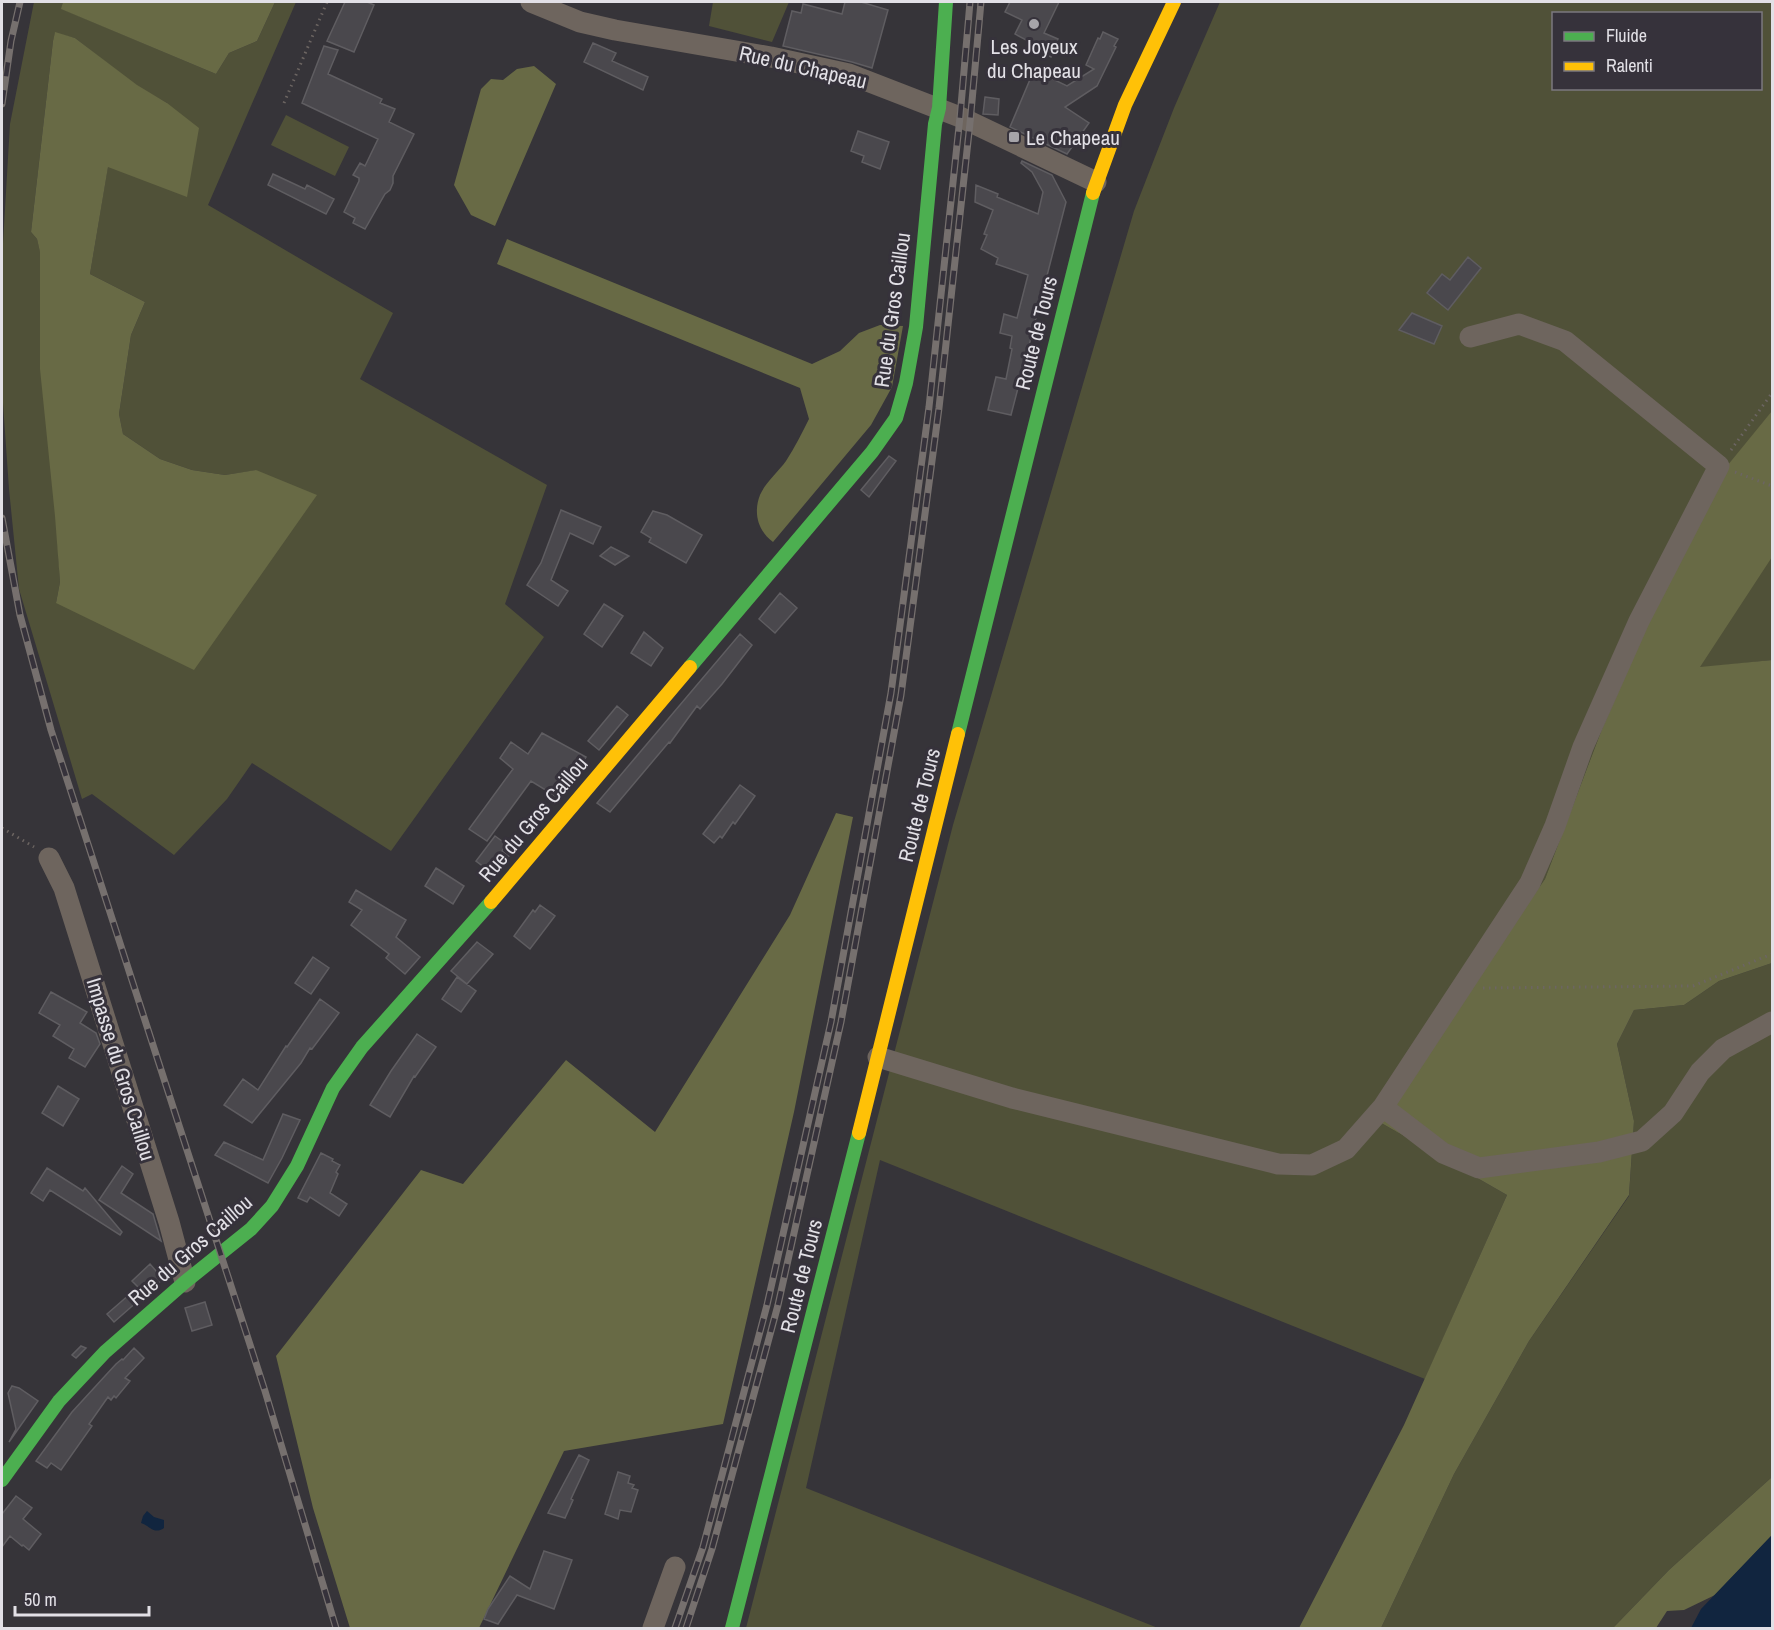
<svg xmlns="http://www.w3.org/2000/svg" width="1774" height="1630" font-family="'Archivo Narrow',sans-serif">
  <style>
    .green { fill: #505138; fill-rule: evenodd }
    .forest { fill: #686a45 }
    .water { fill: #11253f }
    .building { fill: #4a484d; stroke: #5f5d61; stroke-width: 1.5 }
    .lines { fill: none; stroke-linecap: round; stroke-linejoin: round }
    .path { stroke: #6c6562; stroke-width: 3; stroke-dasharray: 1.5 4.5; stroke-linecap: butt }
    .street { stroke: #6e655e; stroke-width: 21 }
    .fast { stroke: #4caf50; stroke-width: 14 }
    .slow { stroke: #ffc107; stroke-width: 14 }
    .rail-casing { stroke: #76706e; stroke-width: 7 }
    .rail { stroke: #36323b; stroke-width: 4.5; stroke-dasharray: 14; stroke-linecap: butt }
    .poi-dot { fill: #a6a4a9; stroke: #36323b; stroke-width: 2 }
    .labels { text-anchor: middle; dominant-baseline: central; stroke-width: 6; stroke-linejoin: round; paint-order: stroke }
    .poi-label { font-size: 21px; fill: #e2e0e6; stroke: #36323b }
    .street-label { font-size: 21px; fill: #e2e0e6; stroke: #36323b }
  </style>
  <rect width="100%" height="100%" fill="#363439"/>
  <path class="green" d="M34,2H63L62,9L216,74L229,53L257,41L275,2H296L208,205L393,313L360,379L547,485L505,604L544,637L391,851L252,763L227,799L174,855L92,794L82,799L19,589L9,489L2,389V260L10,124ZM55,33L75,38L137,86L167,103L108,166L90,274L145,302L131,335L119,414L123,434L160,459L192,470L225,475L257,470L56,603L60,582L40,251L37,239L31,232L53,41Z
    M713,2H789L772,42L709,26Z
    M1220,2H1772V660L1625,676L1602,729L1545,879L1376,1120L1507,1195L1425,1379L880,1160L806,1488L1158,1628H746L953,825L1134,211L1174,108ZM1554,14H1760V88H1554Z
    M286,115L349,147L335,176L271,145Z
    M1772,963V1477L1669,1570L1613,1628H1381L1454,1474L1529,1341L1629,1196L1634,1121L1617,1044L1634,1010L1684,1005L1719,981Z"/>
  <path class="forest" d="M63,2H275L257,41L229,53L216,74L61,9Z
    M55,32L75,38L137,85L167,103L199,128L187,197L108,167L90,274L145,302L131,335L119,414L123,434L160,459L192,470L225,475L256,470L317,495L194,670L56,603L60,582L55,516L40,369V252L37,239L31,232L53,41Z
    M534,66L556,84L495,226L471,215L454,185L481,89L491,79L503,80L517,69Z
    M507,239L812,364L840,351L859,333L880,325L903,326L892,387L871,425L773,542C758,531 753,513 760,495C765,483 778,472 786,461C795,447 802,433 809,419L800,388L497,264Z
    M1772,411V557L1700,667L1772,660V963L1719,981L1684,1005L1634,1010L1617,1044L1634,1121L1629,1195L1529,1341L1454,1474L1381,1628H1299L1404,1425L1507,1195L1376,1120L1545,879L1602,729L1705,493Z
    M836,813L853,817L794,1112L723,1424L564,1451L479,1628H350L313,1508L276,1356L421,1170L463,1184L566,1060L655,1132L790,915Z
    M1772,1477V1535L1715,1595L1684,1610L1667,1611L1656,1628H1613L1669,1570Z"/>
  <path class="water" d="M147,1511L154,1517L164,1520V1528C154,1535 150,1526 141,1523L143,1516Z
    M1772,1535V1628H1691L1701,1609Z"/>
  <path class="building" d="M345,2H367L374,5L354,52L327,41Z
    M845,2H861L888,10L872,68L852,62L783,46L792,11L801,13L803,4L842,14Z
    M1010,2H1059L1044,33L1058,39L1051,57L1030,47L1032,43L1015,34L1022,20L1005,12Z
    M1103,32L1118,39L1114,46L1116,47L1097,86L1065,107L1089,123L1067,154L1010,127L1034,70L1067,86L1094,69L1086,65L1098,38L1100,39Z
    M593,43L616,53L612,61L648,77L643,90L584,62Z
    M324,46L338,50L328,74L382,99L380,103L395,109L389,122L414,134L393,176V183L390,190L385,194L365,229L353,223L355,218L344,212L359,181V178L353,175L360,163L365,166L378,139L302,103Z
    M985,97L999,99L998,115L983,114Z
    M858,131L889,142L880,169L862,162L864,156L851,151Z
    M1022,161L1052,175L1066,202L1011,415L988,410L996,377L1006,379L1012,349L1010,348L1012,336L1000,333L1004,314L1017,318L1028,275L996,264L998,258L981,249L987,235L984,234L993,210L975,202L976,185L998,194L997,197L1038,214L1043,192L1032,172L1021,163Z
    M273,174L305,189L307,185L334,199L326,214L268,185Z
    M1468,257L1481,268L1448,310L1427,293L1442,274L1450,280Z
    M1412,313L1442,326L1434,344L1399,330Z
    M889,456L896,461L869,497L861,490Z
    M561,510L601,527L593,544L570,533L551,580L568,591L558,606L527,585L541,563Z
    M653,511L667,515L702,535L686,563L649,542L651,538L641,532Z
    M611,547L629,556L615,565L600,556Z
    M780,593L797,608L775,633L759,619Z
    M604,604L623,616L602,647L584,634Z
    M644,632L663,648L651,666L631,653Z
    M740,634L752,645L722,684L700,709L697,706L670,743L669,742L610,812L597,803Z
    M617,706L628,715L599,750L588,741Z
    M542,733L586,757L575,776L557,797L531,781L487,841L469,829L513,769L500,758L511,742L528,754Z
    M740,785L755,796L735,824L733,822L722,838L720,836L714,843L703,834Z
    M495,836L506,844L502,851L509,856L493,874L476,861Z
    M436,868L464,886L453,904L425,886Z
    M356,890L406,920L396,937L420,957L405,974L386,958L389,954L351,925L362,910L349,902Z
    M540,905L555,916L530,949L514,936L533,910L535,912Z
    M477,942L493,954L467,984L451,971Z
    M313,957L329,968L311,994L295,983Z
    M457,977L476,991L461,1012L442,999Z
    M51,992L87,1012L80,1023L96,1033L100,1044L85,1067L69,1058L74,1049L53,1036L60,1025L39,1013Z
    M320,999L339,1013L312,1049L310,1048L301,1063L252,1123L224,1105L243,1079L258,1090L286,1046L287,1047Z
    M417,1034L436,1047L415,1077L414,1076L390,1117L370,1105L391,1071Z
    M58,1086L79,1099L63,1126L42,1113Z
    M283,1114L300,1120L282,1158L268,1183L215,1155L224,1142L263,1160Z
    M321,1153L333,1159L332,1161L340,1165L336,1172L338,1174L330,1193L347,1204L339,1216L310,1197L307,1202L298,1198Z
    M122,1166L133,1174L121,1193L153,1214L161,1241L99,1200Z
    M47,1168L83,1191L85,1188L122,1232L120,1235L50,1190L43,1201L31,1193Z
    M150,1264L163,1279L114,1322L107,1314L138,1287L132,1281Z
    M205,1302L212,1325L192,1331L185,1308Z
    M81,1346L86,1348L76,1358L72,1355Z
    M134,1348L144,1358L125,1378L130,1381L116,1398L114,1396L111,1400L108,1397L89,1424L92,1426L61,1470L51,1463L47,1468L36,1461L72,1412L116,1364L122,1359L123,1360Z
    M12,1386L19,1388L38,1401L9,1442L16,1429L8,1393Z
    M579,1455L589,1460L571,1499L573,1500L565,1518L548,1513Z
    M618,1472L630,1476L628,1483L634,1485L632,1488L638,1490L631,1512L620,1510L618,1519L605,1514Z
    M16,1496L32,1508L23,1519L41,1534L29,1550L23,1545L22,1546L10,1536L2,1547V1514Z
    M544,1551L572,1560L554,1609L517,1595L498,1624L484,1619L488,1609L510,1576L530,1589Z"/>
  <g class="lines">
    <path class="path" d="M284,103L327,2
      M1731,450L1772,393
      M1735,472L1772,486
      M2,828L34,847
      M1483,988L1693,986L1772,954"/>
    <path class="street" d="M531,2L580,22L615,30L771,57L849,74L960,117L1096,182
      M49,858L64,888L169,1222L185,1282
      M878,1057L1012,1098L1278,1164L1312,1165L1346,1149L1383,1107L1530,883L1555,826L1583,747L1639,621L1719,466L1565,341L1519,324L1470,337
      M1383,1107L1443,1153L1479,1168L1599,1152L1642,1141L1673,1113L1700,1072L1723,1049L1772,1022
      M653,1628L675,1567"/>
    <path class="fast" d="M690,667L872,452L896,418L906,383L916,327L935,124L939,108L946,2
      M958,734L1093,193
      M2,1480L59,1401L105,1352L185,1282L251,1229L272,1206L297,1166L333,1088L362,1047L491,902
      M732,1628L859,1133"/>
    <path class="slow" d="M1093,193L1125,105L1174,2
      M491,902L690,667
      M859,1133L958,734"/>
    <g class="rail-casing">
      <path id="rail" d="M2,104L11,41L20,2
        M2,518L20,615L51,730L265,1391L336,1628
        M675,1628L703,1547L767,1305L831,1022L891,693L929,407L960,117L970,2
        M686,1628L712,1549L778,1305L841,1022L901,695L939,408L970,123L981,2"/>
    </g>
    <use href="#rail" class="rail"/>
  </g>
  <g class="poi-dot">
    <circle cx="1034" cy="24" r="6"/>
    <rect x="1008" y="131" width="12" height="12" rx="3"/>
  </g>
  <g class="labels">
    <g class="poi-label">
      <text x="1034" y="46">Les Joyeux<tspan x="1034" dy="24">du Chapeau</tspan></text>
      <text x="1026" y="137" text-anchor="start">Le Chapeau</text>
    </g>
    <g class="street-label">
      <text transform="translate(803 67) rotate(13)">Rue du Chapeau</text>
      <text transform="translate(892 310) rotate(-82)">Rue du Gros Caillou</text>
      <text transform="translate(1036 333) rotate(-76)">Route de Tours</text>
      <text transform="translate(919 805) rotate(-76)">Route de Tours</text>
      <text transform="translate(533 819) rotate(-50)">Rue du Gros Caillou</text>
      <text transform="translate(121 1069) rotate(73)">Impasse du Gros Caillou</text>
      <text transform="translate(190 1250) rotate(-41)">Rue du Gros Caillou</text>
      <text transform="translate(801 1276) rotate(-76)">Route de Tours</text>
    </g>
  </g>
  <rect width="1774" height="1630" fill="none" stroke="#e2e0e6" stroke-width="6"/>
  <rect x="1552" y="12" width="210" height="78" fill="#36323b" stroke="#7b787f" stroke-width="1.5"/>
  <rect x="1564" y="32" width="30" height="9" fill="#4caf50" stroke="#7b787f" stroke-width="1.5"/>
  <text x="1606" y="42" font-size="18" fill="#e2e0e6">Fluide</text>
  <rect x="1564" y="62" width="30" height="9" fill="#ffc107" stroke="#7b787f" stroke-width="1.5"/>
  <text x="1606" y="72" font-size="18" fill="#e2e0e6">Ralenti</text>
  <path d="M15 1606v9h134v-9" fill="none" stroke="#e2e0e6" stroke-width="3"/>
  <text x="24" y="1606" font-size="18" fill="#e2e0e6" stroke="#36323b" stroke-width="4.5" paint-order="stroke">50 m</text>
</svg>
